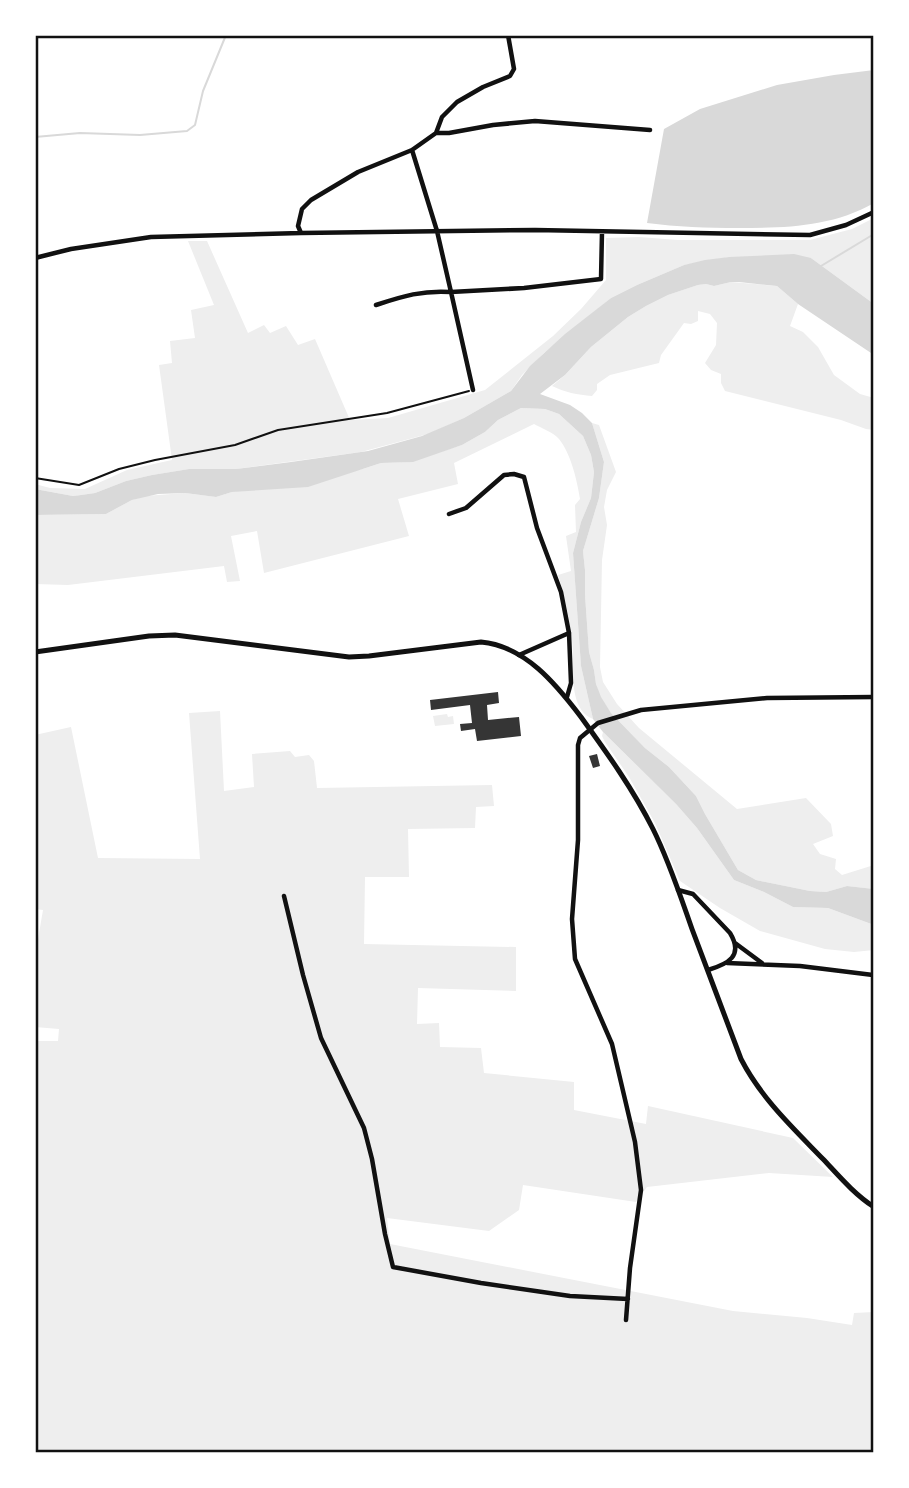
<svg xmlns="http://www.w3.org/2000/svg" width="909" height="1488" font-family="'Crimson Pro',serif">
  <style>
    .green { fill: #eee }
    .water { fill: #d9d9d9 }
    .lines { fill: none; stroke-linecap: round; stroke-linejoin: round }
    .stream { stroke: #d9d9d9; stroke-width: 2 }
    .building { fill: #353535 }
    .path { stroke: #111; stroke-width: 2 }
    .minor { stroke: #111; stroke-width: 4.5 }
    .tertiary { stroke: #111; stroke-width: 5 }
    .neatline { fill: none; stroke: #111; stroke-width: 2.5 }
  </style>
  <rect width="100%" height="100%" fill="#fff"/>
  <path class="green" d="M874,218V304L811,258L730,257L684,265L637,285L611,298L544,353L522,375L511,391L464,418L428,434L361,452L236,469H189L152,475L126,481L95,493L81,495L73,496L35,489V484L50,488L85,489L127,470L172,460L159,365L172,363L170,341L195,338L191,310L214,305L188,241H207L248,333L264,325L270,333L286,326L298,345L315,339L350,420L388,418L485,390L553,336L581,309L606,280V238L639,237L678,240H810L852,229Z
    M731,282L777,286L798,304L790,326L803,332L818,347L834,375L860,394L874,398V430L866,429L841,420L725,391L721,383V374L711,370L705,363L716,345L717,323L710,314L698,311V321L691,324L684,323L661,355L659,363L610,375L597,384V390L592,396C578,395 564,392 552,386L565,375L591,347L628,317L646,306L668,295L698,285L706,284L714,286Z
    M521,408L545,409L559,414L583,436L591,455L594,472L591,498L581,522L573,553L581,666L593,719C566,709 575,662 572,639C569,618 565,596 558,575L571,571L566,536L576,532L575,505L580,499C577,480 571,454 559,439C553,432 541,428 534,424L454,463L458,484L398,499L409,536L264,573L257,531L231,536L240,581L227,582L224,566L68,585L35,584V515L106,514L132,500L145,496L185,493L216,497L232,492L363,469L381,463L409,462L462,445L485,432L498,420Z
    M592,423L599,425L616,472L607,490L604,507L607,525L602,560L600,667L603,682L617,704L639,728L737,809L806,798L831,824L833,836L813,844L820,854L836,859L835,869L842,875L874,865V889L847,886L826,892L810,891L756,880L738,870L705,814L696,796L669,767L645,748L611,713L600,697L596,684L594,670L589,652L585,595V570L583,551L599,498L604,462Z
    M220,711L224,791L254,787L252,754L290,751L295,757L309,755L314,761L317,788L492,785L494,806L476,807L475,828L408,829L409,877H365L364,944L516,947V991L418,988L417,1024L439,1023L440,1047L481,1048L484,1073L574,1082V1110L646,1124L648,1106L793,1138L833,1177L769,1173L647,1187L636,1202L523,1185L519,1210L489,1231L387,1218L390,1244L733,1311L807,1318L852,1325L854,1313L874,1312V1453H35V1041H58L59,1029L35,1027V951H36L43,910L35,909V735L71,727L98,858L200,859L189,713Z
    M447,714L448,717L453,716L454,724L435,726L433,716Z
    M603,732L676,804L697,828L734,880L764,892L793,907L828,908L874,925V950L854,952L825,949L760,931L720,908L680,881L655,823L629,777L605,742L602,736Z"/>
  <path class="water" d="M874,70V203C832,227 785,228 738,228C707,228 677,227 647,223L664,129L700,109L777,85L834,75Z
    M794,254L811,258L874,304V355L798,304L777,286L739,282H731L714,286L706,284L698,285L668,295L646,306L628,317L591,347L565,375L540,394L570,405L582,413L592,423L604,462L599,498L583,551L585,570V595L589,652L594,670L596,684L601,697L611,713L645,748L669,767L696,796L705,814L738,870L756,880L810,891L826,892L847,886L874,889V925L828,908L793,907L764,892L734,880L697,828L676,804L603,732L593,719L581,666L573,553L581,522L591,498L594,472L591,455L583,436L559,414L545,409L521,408L498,420L485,432L462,445L413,462L381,463L308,487L232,492L216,497L185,493L158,494L132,500L106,514L35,515V489L73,496L81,495L95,493L126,481L152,475L189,469H236L291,462L368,451L422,436L464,418L511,391L530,366L565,334L611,298L637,285L684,265L705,260L729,257Z"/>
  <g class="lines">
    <path class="stream" d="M35,137L80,133L140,135L187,131L195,125L203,91L226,35
      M821,266L874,234"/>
  </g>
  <path class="building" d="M498,692L499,703L487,705L488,720L519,717L521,736L477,741L475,729L461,731L460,724L472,723L470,705L431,710L430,700Z
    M597,754L600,766L593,768L589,756Z"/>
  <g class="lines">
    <path class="path" d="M35,478L79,485L119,469L155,460L235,445L278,430L387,413L469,391"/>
    <path class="minor" d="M436,133H449L493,125L535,121L650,130
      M412,150L437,231L451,292L524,288L601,279L602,232
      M301,233L298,226L302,209L311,200L358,172L412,150L436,133L442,117L457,102L483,87L510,76L514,69L508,35
      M35,258L71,249L151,237L301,233L535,230L810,235L846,225L874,212
      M376,305C403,296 423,290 451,292L473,390
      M449,514L466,508L504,475L514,474L524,477L537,528L561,592L569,633L571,683L567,697
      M519,655L569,633
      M678,890L693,894L730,933C744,956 728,964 708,970
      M284,896L303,975L321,1038L364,1128L372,1159L385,1234L393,1267L481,1283L570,1296L628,1299
      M735,943L762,963
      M727,963L800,966L873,975
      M626,1320L630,1268L641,1190L635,1142L612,1044L575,959L572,919L578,840V745L580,738L598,723L641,710L767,698L874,697"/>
    <path class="tertiary" d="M35,652L149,636L175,635L349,657L369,656L481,642C525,646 556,684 581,717C607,753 633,789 653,829C669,861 680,895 692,929C708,972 725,1016 741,1059C761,1098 793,1128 823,1159C839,1176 854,1194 874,1207"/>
  </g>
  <rect width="909" height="1488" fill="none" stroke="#ffffff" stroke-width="74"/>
  <rect x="37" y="37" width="835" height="1414" class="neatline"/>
</svg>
